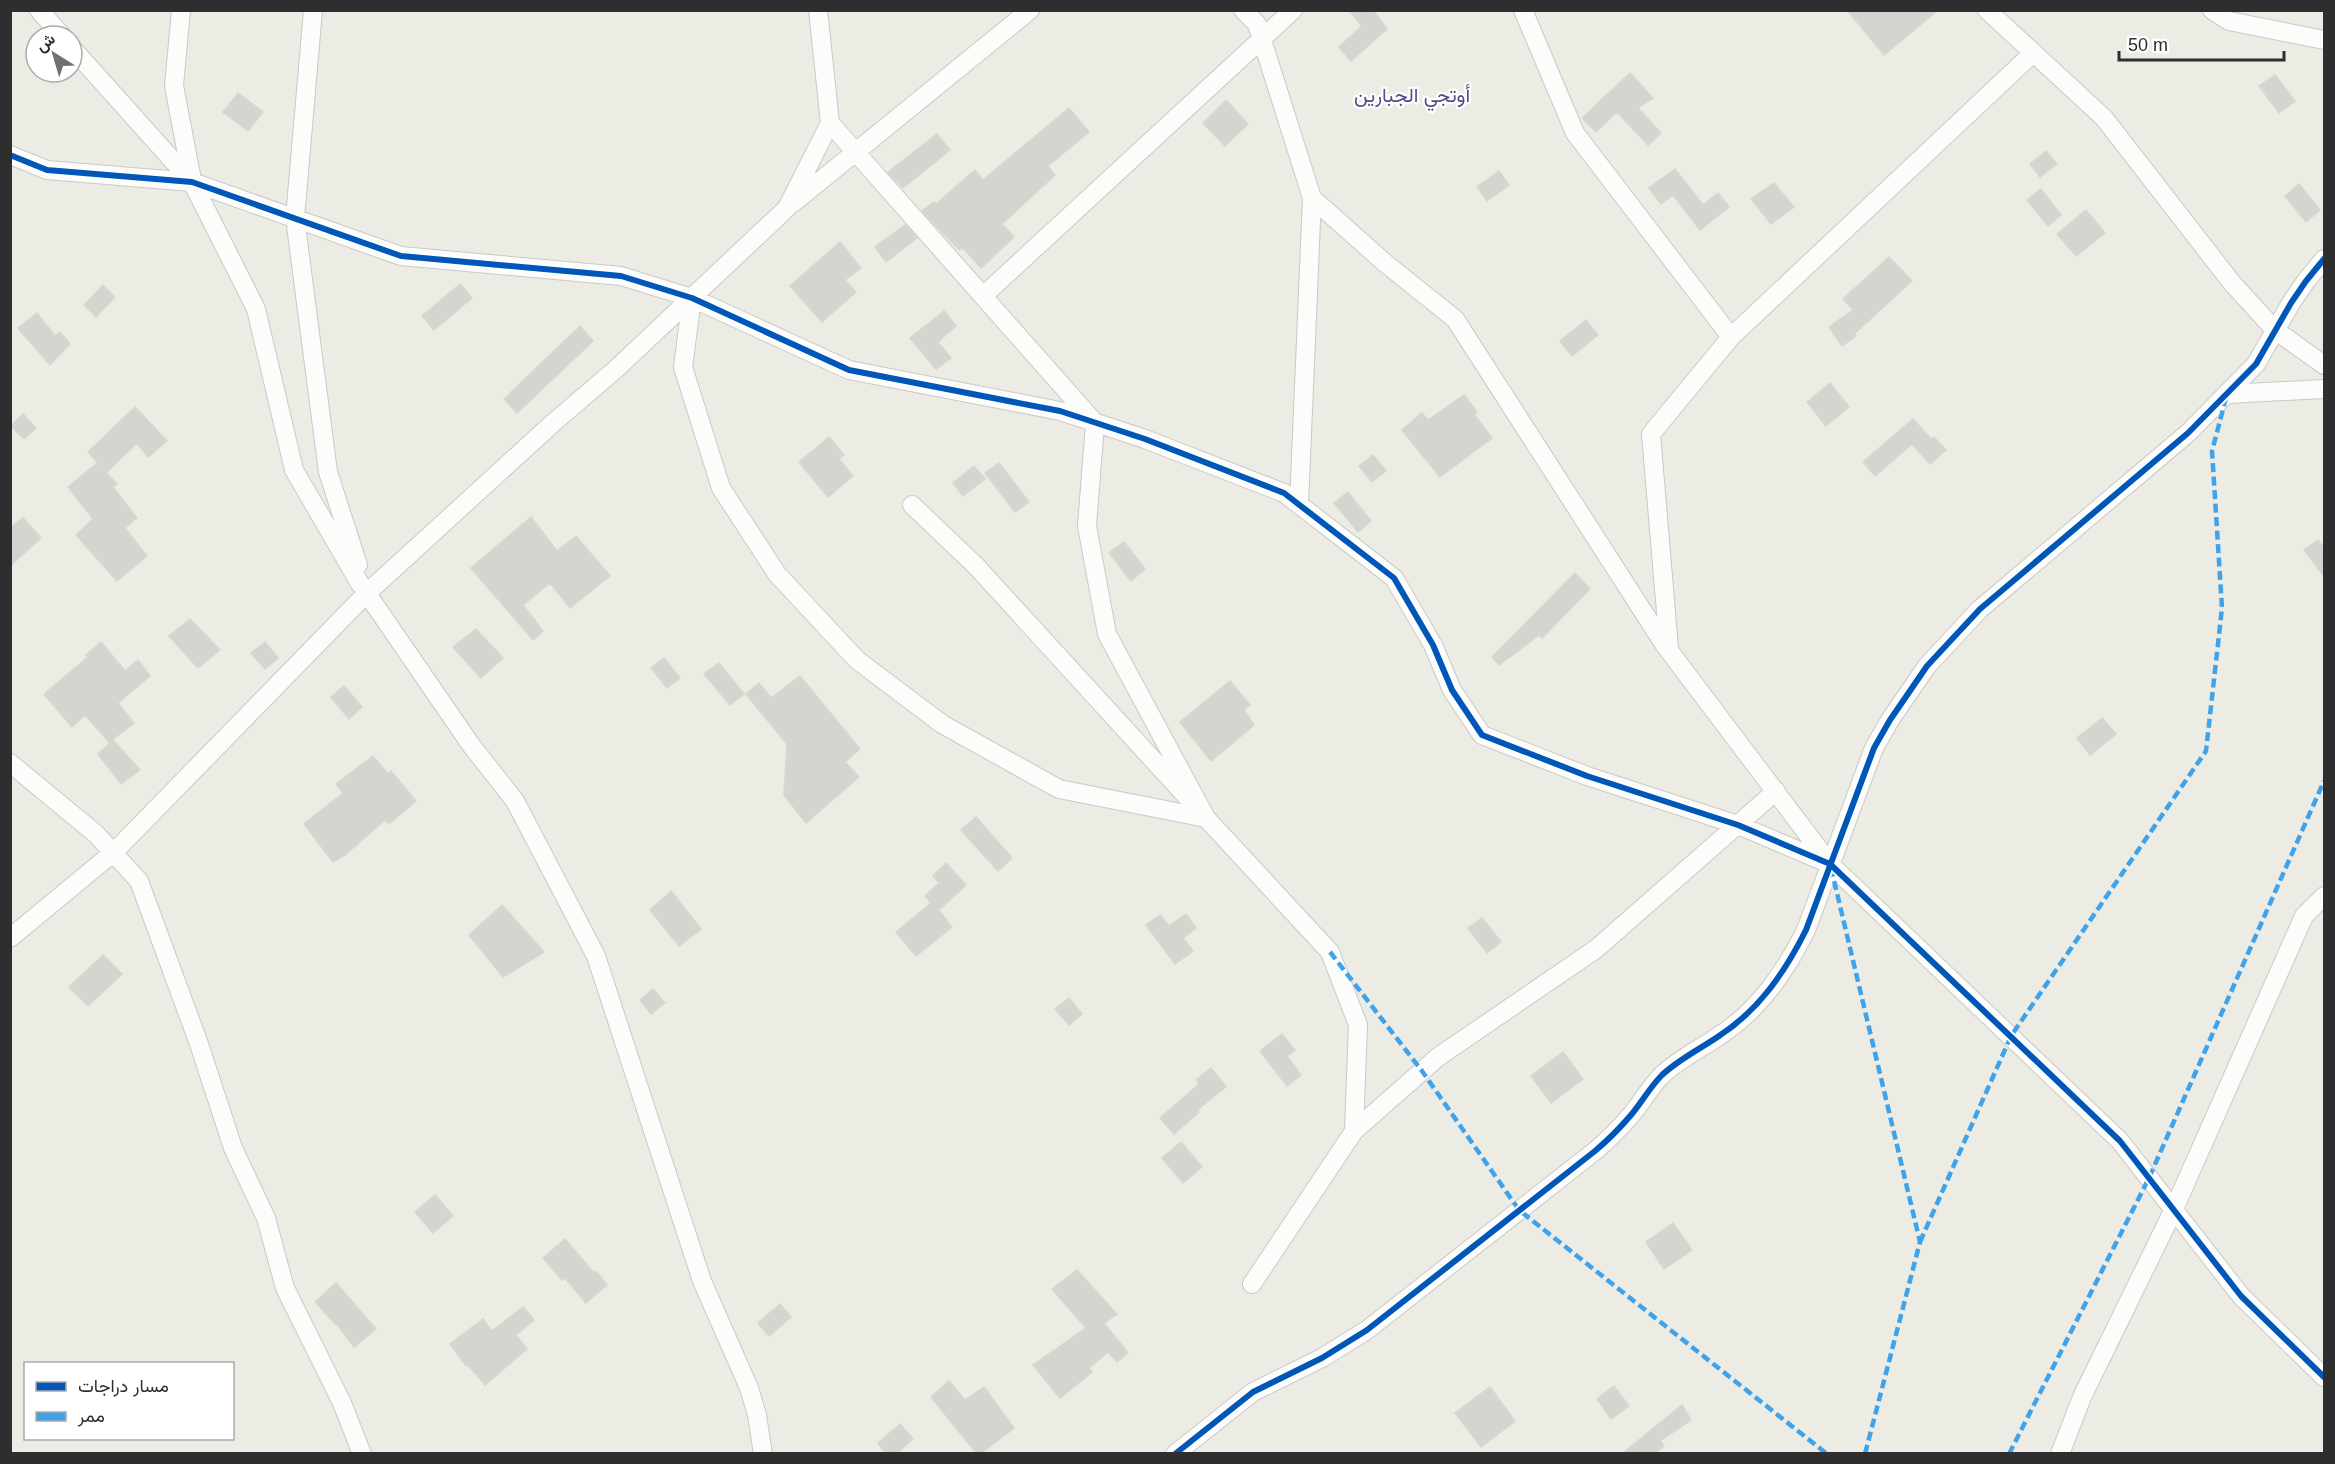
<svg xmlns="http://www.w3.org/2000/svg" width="2335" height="1464" font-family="Helvetica,Vazirmatn,sans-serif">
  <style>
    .building { fill: #d5d4cf; stroke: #d7d6d0; stroke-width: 1.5 }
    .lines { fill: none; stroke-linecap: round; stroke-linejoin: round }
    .street-casing { stroke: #cac9c9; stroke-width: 20 }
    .street { stroke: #fcfcfb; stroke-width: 18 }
    .quiet { stroke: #3ea3eb; stroke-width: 4.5; stroke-dasharray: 9 4.5; stroke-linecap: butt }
    .cycleway-casing { stroke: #fff; stroke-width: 10 }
    .cycleway { stroke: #0057b8; stroke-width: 6 }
    .labels { text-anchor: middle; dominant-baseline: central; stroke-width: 4.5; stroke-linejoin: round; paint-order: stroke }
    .quarter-label { font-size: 20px; fill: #544c81; stroke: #fff }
  </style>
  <rect width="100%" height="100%" fill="#ecebe4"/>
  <path class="building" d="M1349,10H1373L1387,29L1351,61L1339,47L1362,26Z
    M1847,10H1938L1884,55Z
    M1630,73L1653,98L1638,108L1661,133L1648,145L1617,112L1596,132L1582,118Z
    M2275,75L2295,101L2279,113L2259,86Z
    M238,93L263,112L248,131L223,112Z
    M1226,100L1248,124L1225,146L1203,123Z
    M1069,108L1089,132L1048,166L1055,175L1002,224L1014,237L981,268L962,247L959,250L922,211L934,202L936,204L975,170L983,180Z
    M937,134L950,150L903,188L888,172Z
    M2046,151L2057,164L2040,177L2030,164Z
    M1675,169L1703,205L1718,193L1729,207L1700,230L1673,195L1661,204L1649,188Z
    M1499,171L1509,185L1487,201L1477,187Z
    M1774,183L1794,207L1771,224L1751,199Z
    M2299,184L2320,210L2306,222L2285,196Z
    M2041,189L2061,215L2048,226L2027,200Z
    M2086,210L2105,233L2076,256L2057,234Z
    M905,225L917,238L886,262L875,247Z
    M840,242L861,268L845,280L856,292L822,322L790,286Z
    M1889,257L1912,281L1854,334L1856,336L1842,346L1829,327L1853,310L1843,299Z
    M460,284L472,298L434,330L422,316Z
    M103,285L115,297L96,317L84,305Z
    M944,311L956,326L938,342L951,358L936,369L910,338Z
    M37,313L55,336L60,332L70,344L50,365L18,328Z
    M1586,320L1598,335L1572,356L1560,341Z
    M580,326L593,341L517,413L504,399Z
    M1830,383L1849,407L1826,426L1807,402Z
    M1464,395L1477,412L1474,414L1492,438L1440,477L1402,430L1422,413L1428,420Z
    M135,407L167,441L148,457L137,443L107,472L88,452Z
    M23,414L36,428L24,439L11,426Z
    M1913,419L1931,439L1934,437L1946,450L1930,464L1912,444L1875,476L1863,462Z
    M829,437L844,455L839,459L853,476L828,497L799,462Z
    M1373,455L1386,471L1372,482L1359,466Z
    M97,463L117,484L113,487L137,518L125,528L147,556L117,581L76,535L93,519L68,487Z
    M999,463L1029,502L1015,512L985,473Z
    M974,466L985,479L963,496L953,483Z
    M1348,492L1371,521L1358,532L1334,503Z
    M531,517L557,551L576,536L610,576L570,608L550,583L523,605L543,631L533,640L471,568Z
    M23,518L41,538L10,566V528Z
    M2318,540L2325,549V578L2304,550Z
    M1124,542L1145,569L1131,581L1109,553Z
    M1575,573L1590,589L1542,638L1539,635L1499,665L1492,657Z
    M190,619L220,650L198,668L169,636Z
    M476,629L503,658L481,678L453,647Z
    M101,642L125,671L138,660L150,676L118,703L134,723L109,742L85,715L72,727L44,694L88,657L86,655Z
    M265,642L278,658L265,669L251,653Z
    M664,658L680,678L667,688L651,668Z
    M719,663L744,694L730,705L704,674Z
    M800,676L860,749L845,762L859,777L806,823L784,795L787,744L746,694L759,683L771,698Z
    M1230,681L1250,705L1244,710L1254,725L1211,761L1180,722Z
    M344,686L362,707L349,719L331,697Z
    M2102,718L2116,734L2090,755L2077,738Z
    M113,740L140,770L121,784L98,754Z
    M373,756L388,774L391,771L416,801L389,824L385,820L345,855L333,862L304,824L343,793L336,784Z
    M976,817L1012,858L998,871L961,830Z
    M946,863L966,885L939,910L952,927L916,956L896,932L931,903L925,896L939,883L933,876Z
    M671,891L701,929L679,946L650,910Z
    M502,905L544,952L503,977L469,935Z
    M1186,914L1196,928L1183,938L1193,951L1175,964L1146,925L1160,915L1169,926Z
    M1482,918L1501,942L1487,953L1468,928Z
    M103,955L122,974L88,1006L69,987Z
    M653,989L665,1003L651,1014L640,1000Z
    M1069,998L1082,1014L1069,1025L1055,1009Z
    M1282,1034L1295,1050L1287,1056L1301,1075L1287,1086L1260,1051Z
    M1563,1052L1583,1079L1551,1103L1531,1076Z
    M1211,1068L1226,1087L1197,1110L1199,1112L1174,1134L1160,1118L1199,1084L1196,1080Z
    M1181,1142L1202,1167L1183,1183L1162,1158Z
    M435,1195L453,1216L433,1233L415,1212Z
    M1673,1223L1692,1250L1664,1269L1646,1242Z
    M565,1239L594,1273L596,1271L607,1285L586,1303L565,1278L562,1280L543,1258Z
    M1077,1270L1117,1314L1104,1323L1128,1353L1117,1362L1108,1352L1089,1368L1092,1372L1060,1398L1033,1365L1086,1328L1052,1289Z
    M336,1283L376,1329L354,1347L336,1323L335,1324L315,1302Z
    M780,1304L791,1317L769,1336L758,1323Z
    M523,1307L534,1320L516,1335L527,1349L485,1385L468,1365L466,1366L450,1344L483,1319L492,1331Z
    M949,1381L965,1400L984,1387L1014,1428L980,1454H977L931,1397Z
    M1614,1386L1629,1406L1611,1419L1597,1399Z
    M1490,1387L1515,1421L1481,1447L1455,1413Z
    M1682,1405L1691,1420L1660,1441L1664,1446L1654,1454H1622Z
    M900,1424L913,1439L896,1454H886L878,1443Z"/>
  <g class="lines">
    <g class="street-casing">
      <path id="street" d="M39,10L62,36
        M181,10L174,86L192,180
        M313,10L295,218L328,472L358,565
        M1243,10L1257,24L1312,198L1385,263L1455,319L1664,644L1830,864
        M1523,10L1575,133L1731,337L2033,53
        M1987,10L2104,118L2232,283L2275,330L2324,365
        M2212,10L2229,21L2324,40
        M72,48L192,182L256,309L294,470L359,582L471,745L515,801L596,956L702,1281L749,1388L757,1415L763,1454
        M830,123L1095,423L1087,526L1107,634L1206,818
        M10,155L47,170L192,182L401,256L621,276L692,298L849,370L1060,411L1145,439L1284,493L1394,578L1433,645L1452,690L1482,735L1587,776L1738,825L1830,864L2120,1141L2241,1296L2324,1377
        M793,203L1030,10
        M983,296L1293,10
        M692,298L683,367L721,488L777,574L857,660L942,724L1059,789L1206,818L1330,952L1358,1025L1354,1131L1252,1284
        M2227,394L2324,389
        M1299,504L1312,198
        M912,505L976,566L1187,797
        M1669,648L1651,434L1731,337
        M10,763L96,834L139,881L199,1044L233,1148L266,1218L285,1288L342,1403L362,1454
        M10,938L114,852L367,593L553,423L616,369L787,208L830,123L818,10
        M1354,1131L1438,1057L1596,949L1776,791
        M1175,1454L1253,1392L1322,1358L1367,1330L1595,1151C1608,1140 1620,1128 1631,1115C1642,1102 1650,1087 1662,1075C1679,1059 1700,1049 1719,1036C1759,1010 1785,972 1806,930L1874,748L1890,720L1927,666L1980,609L2188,433L2256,364L2291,303L2306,281L2324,259
        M2060,1454L2082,1397L2174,1209L2304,916L2324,896"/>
    </g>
    <use href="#street" class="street"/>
    <path class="quiet" d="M1831,868L1920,1242L1865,1454
      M1330,952L1422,1071L1519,1210L1827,1454
      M1920,1242L2011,1036L2206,751L2222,608L2212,451L2226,398
      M2009,1454L2149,1178L2324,781"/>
    <g class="cycleway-casing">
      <path id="cycleway" d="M10,155L47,170L192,182L401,256L621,276L692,298L849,370L1060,411L1145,439L1284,493L1394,578L1433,645L1452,690L1482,735L1587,776L1738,825L1830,864L2120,1141L2241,1296L2324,1377
        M1175,1454L1253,1392L1322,1358L1367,1330L1595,1151C1608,1140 1620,1128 1631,1115C1642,1102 1650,1087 1662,1075C1679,1059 1700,1049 1719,1036C1759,1010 1785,972 1806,930L1874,748L1890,720L1927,666L1980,609L2188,433L2256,364L2291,303L2306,281L2324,259"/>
    </g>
    <use href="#cycleway" class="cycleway"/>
  </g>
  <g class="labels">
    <g class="quarter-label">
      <text x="1412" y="95">أوتجي الجبارين</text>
    </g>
  </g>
  <rect width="2335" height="1464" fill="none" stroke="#2e2e2e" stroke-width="24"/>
  <rect x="24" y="1362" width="210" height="78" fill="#ffffff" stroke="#ababab" stroke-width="1.5"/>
  <rect x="36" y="1382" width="30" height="9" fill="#0057b8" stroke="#ababab" stroke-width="1.5"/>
  <text x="78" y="1392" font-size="18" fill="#2e2e2e">مسار دراجات</text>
  <rect x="36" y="1412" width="30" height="9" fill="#3ea3eb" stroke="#ababab" stroke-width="1.5"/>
  <text x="78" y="1422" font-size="18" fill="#2e2e2e">ممر</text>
  <g transform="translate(54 54) rotate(323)"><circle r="28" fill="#ffffff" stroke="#ababab" stroke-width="1.5"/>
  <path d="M0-4.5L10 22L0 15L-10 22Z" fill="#70706e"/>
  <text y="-9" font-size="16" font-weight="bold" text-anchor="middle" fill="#2e2e2e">ش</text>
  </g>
  <path d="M2119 51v9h165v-9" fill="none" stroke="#2e2e2e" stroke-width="3"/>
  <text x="2128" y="51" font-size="18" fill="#2e2e2e" stroke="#ffffff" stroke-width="4.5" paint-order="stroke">50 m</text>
</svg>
